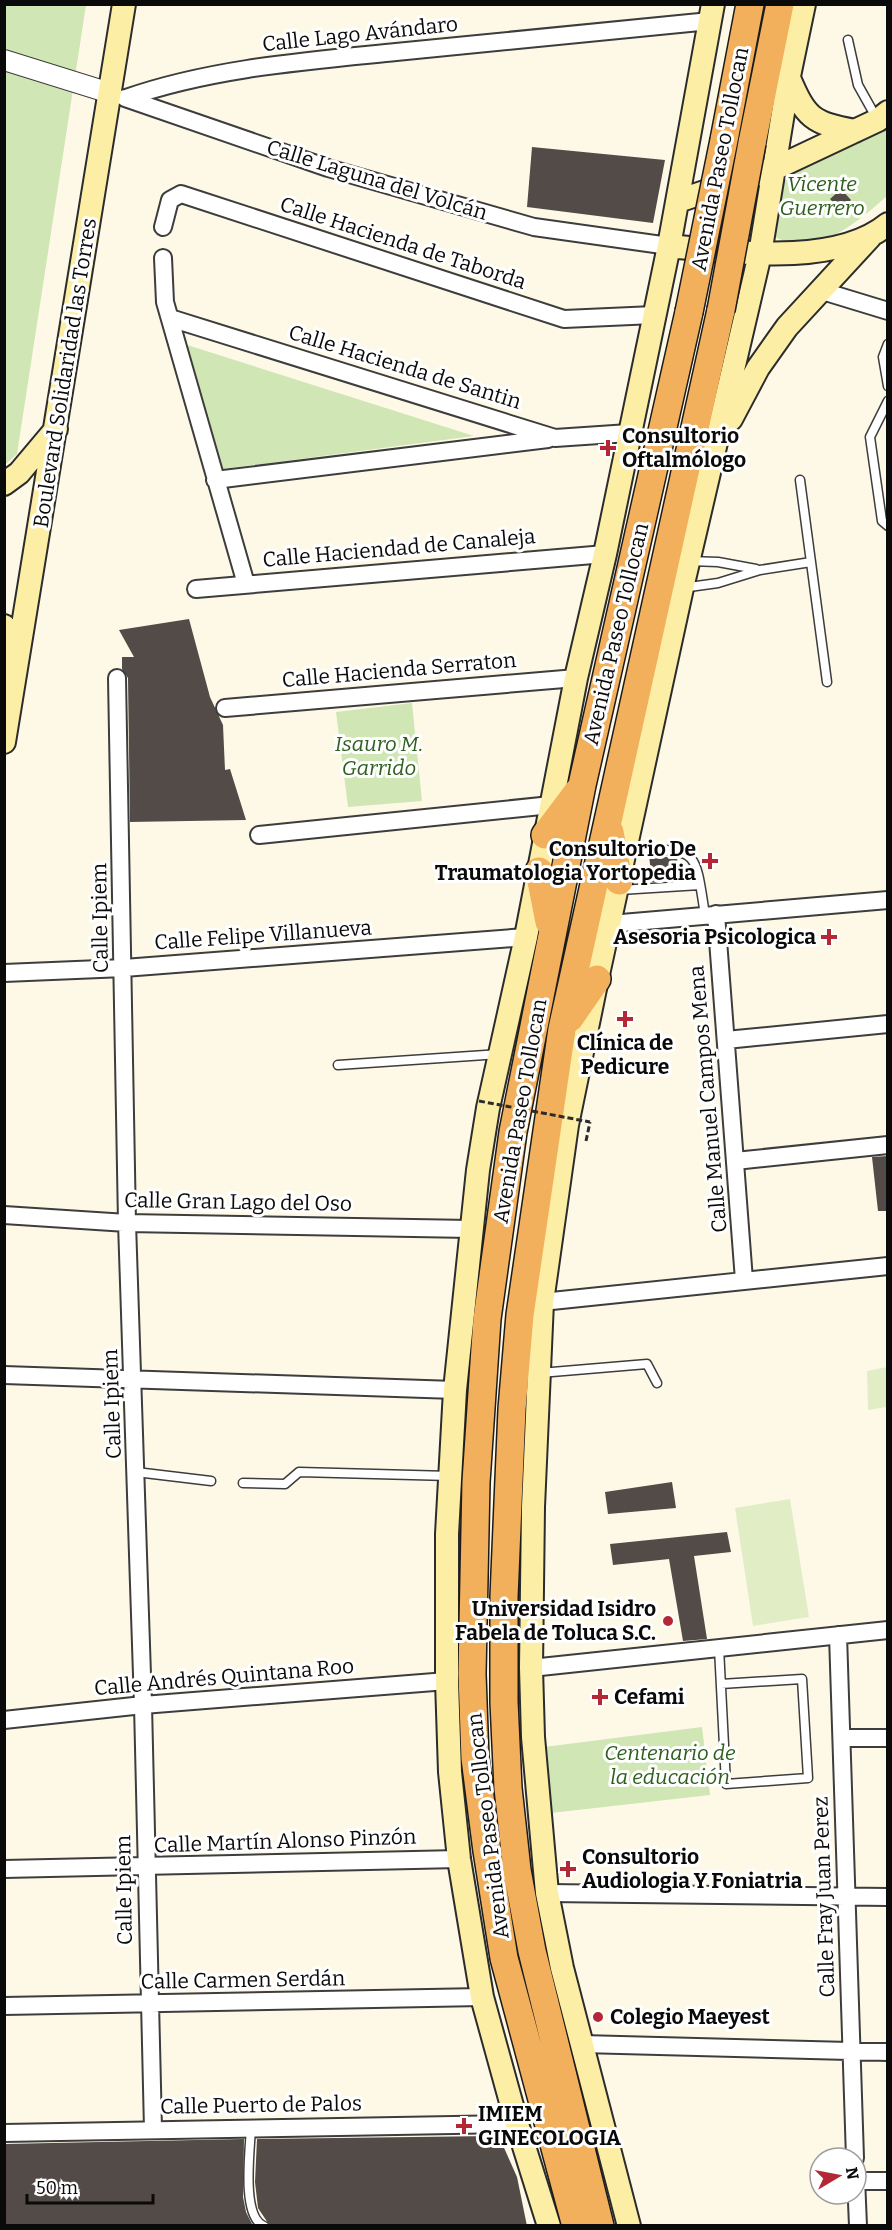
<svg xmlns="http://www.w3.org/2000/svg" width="892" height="2230" font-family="Bitter,serif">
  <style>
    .green { fill: #d0e6b4 }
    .pitch { fill: #e1eec5 }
    .building { fill: #524b47 }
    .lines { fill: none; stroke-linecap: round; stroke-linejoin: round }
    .service-casing { stroke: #3d3d3d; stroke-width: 11 }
    .minor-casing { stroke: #3d3d3d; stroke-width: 20 }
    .tertiary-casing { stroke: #3d3d3d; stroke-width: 22 }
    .secondary-casing { stroke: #2c2c2c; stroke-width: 26 }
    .trunk-casing { stroke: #1b1b1b; stroke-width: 30 }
    .path { stroke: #2c2c2c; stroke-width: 3; stroke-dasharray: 6 3; stroke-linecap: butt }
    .service { stroke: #fff; stroke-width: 8 }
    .minor { stroke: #fff; stroke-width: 16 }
    .tertiary { stroke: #fff; stroke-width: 20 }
    .secondary { stroke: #fcefa5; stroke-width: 22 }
    .trunk { stroke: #f2b05c; stroke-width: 27 }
    .trunk-bridge-casing { stroke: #1b1b1b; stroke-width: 30; stroke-linecap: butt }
    .path-bridge { stroke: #2c2c2c; stroke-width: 3; stroke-dasharray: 6 3; stroke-linecap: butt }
    .trunk-bridge { stroke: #f2b05c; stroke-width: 27 }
    .poi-dot { fill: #b42835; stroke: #fff; stroke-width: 2 }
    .labels { text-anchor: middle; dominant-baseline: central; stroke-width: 6; stroke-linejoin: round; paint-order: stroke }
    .street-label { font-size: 21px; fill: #0a0a0a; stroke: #fff }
    .park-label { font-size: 21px; font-style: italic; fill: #2e5e1e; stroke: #fff }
    .poi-label { font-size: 21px; font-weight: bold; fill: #0a0a0a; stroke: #fff; text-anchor: start }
  </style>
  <rect width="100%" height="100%" fill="#fef9e7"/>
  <path class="green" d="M5,5H86L17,454L5,465Z
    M887,121V196C854,225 812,262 768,233L780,173Z
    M181,343L474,436L215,470Z
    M412,703L422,801L348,807L336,712Z
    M702,1727L710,1795L551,1813L544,1747Z"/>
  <path class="pitch" d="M887,1367V1407L868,1410L867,1371Z
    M790,1499L809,1617L753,1626L735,1508Z"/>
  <path class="building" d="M532,147L665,160L653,223L527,207Z
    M841,189L851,200L841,210L830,199Z
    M189,619L210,697L223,725L225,770L230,769L246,820L130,822L128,678L122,669V657H134L119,630Z
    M649,855L677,858L679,876L691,874L692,879L652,882Z
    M888,1156V1211H878L872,1157Z
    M672,1482L676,1508L608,1514L605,1492Z
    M727,1532L731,1552L694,1556L707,1639L683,1641L669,1559L613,1565L610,1544Z
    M493,2136L501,2141L517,2177L527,2226H270L258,2208L255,2182L257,2139Z
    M244,2139L243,2197L246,2212L253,2226H4V2144Z"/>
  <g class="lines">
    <g class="service-casing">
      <path id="service" d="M848,40L858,85L877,119
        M888,344L883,357L888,386
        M888,401L870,437L882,521L888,526
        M800,480L827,682
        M689,561L718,562L756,569
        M682,588L718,583L760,570L811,562
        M628,847C698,853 694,843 705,915
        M620,890L700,885
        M338,1065L500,1054
        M540,1373L647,1364L657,1383
        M136,1472L211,1481
        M243,1483L285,1484L299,1472L450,1476
        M719,1648L726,1784L808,1778L802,1679L721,1684
        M251,2128C250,2150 241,2217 264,2226"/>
    </g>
    <g class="minor-casing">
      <path id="minor" d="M125,98L328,168L534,227L669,246
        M126,98C212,68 306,61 396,52C500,42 605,31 710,21
        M163,227L170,200L181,194L564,319L654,315
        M163,258L165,302L246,584
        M819,290L888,311
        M170,318L555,438L629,433
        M215,480L548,439
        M196,589L605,554
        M117,678L127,1223L143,1705L153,2129
        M225,708L576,678
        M259,835L551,805
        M716,914L744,1280
        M610,924L888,900
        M4,973L124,968L526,937
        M726,1040L888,1024
        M735,1161L888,1145
        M4,1215L127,1223L471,1229
        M542,1302L888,1266
        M4,1375L455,1390
        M838,1635L855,2158
        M531,1668L888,1630
        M4,1720L143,1705L447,1681
        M842,1738H888
        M4,1869L459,1859
        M547,1893L888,1897
        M4,2006L482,1997
        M582,2044L888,2052
        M4,2133L517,2124
        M856,2178L858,2226
        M856,2181H888"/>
    </g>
    <g class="tertiary-casing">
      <path id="tertiary" d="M4,60L110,93"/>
    </g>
    <g class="secondary-casing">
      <path id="secondary" d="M789,78C806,118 812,123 855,131
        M678,201L776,168L878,120L888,112
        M669,246C733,252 836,267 888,224
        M731,419L758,368L787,327L870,237
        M4,484L19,473L56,429
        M4,626L12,662
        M4,742L124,4
        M549,2226L517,2124L482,1997L459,1859L450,1772L447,1681V1534L455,1390L478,1170L488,1108L526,937L576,678L605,554L669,246L713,4
        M629,2226L562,1968L547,1893L533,1737L531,1668L533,1507L542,1302L567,1125L597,979L682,588L760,254L789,76L804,4"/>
    </g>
    <g class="trunk-casing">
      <path id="trunk" d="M724,140L750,4
        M752,143L780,4
        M610,832L619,881
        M545,835L578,791
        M539,871L549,922
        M570,1018L597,979
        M576,2226L504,1958L487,1851L475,1758L472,1674L476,1482L487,1319L513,1132L582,785L689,312
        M600,2226L532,1951L517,1870L508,1788L504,1702V1597L512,1409L520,1315L562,1029L721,310"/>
    </g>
    <path class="path" d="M586,1141L590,1122"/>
    <use href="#service" class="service"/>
    <use href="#minor" class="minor"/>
    <use href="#tertiary" class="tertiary"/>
    <use href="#secondary" class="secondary"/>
    <use href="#trunk" class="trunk"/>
    <g class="trunk-bridge-casing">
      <path id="trunk-bridge" d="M721,310L752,143
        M689,312L724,140"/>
    </g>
    <path class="path-bridge" d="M479,1101L590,1122"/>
    <use href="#trunk-bridge" class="trunk-bridge"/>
  </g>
  <g class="poi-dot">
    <path d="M605 439h6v6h6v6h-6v6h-6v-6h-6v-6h6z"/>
    <path d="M707 852h6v6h6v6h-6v6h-6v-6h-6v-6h6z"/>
    <path d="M826 928h6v6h6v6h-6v6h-6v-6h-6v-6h6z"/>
    <path d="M622 1010h6v6h6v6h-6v6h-6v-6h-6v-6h6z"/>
    <circle cx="668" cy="1621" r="6"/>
    <path d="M597 1688h6v6h6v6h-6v6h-6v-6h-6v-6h6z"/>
    <path d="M565 1860h6v6h6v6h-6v6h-6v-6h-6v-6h6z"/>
    <circle cx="598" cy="2017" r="6"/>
    <path d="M461 2117h6v6h6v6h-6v6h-6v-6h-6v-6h6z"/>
  </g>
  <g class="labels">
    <g class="street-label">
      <text transform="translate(360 34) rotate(-6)">Calle Lago Avándaro</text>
      <text transform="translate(720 159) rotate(-79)">Avenida Paseo Tollocan</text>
      <text transform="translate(377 180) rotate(17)">Calle Laguna del Volcán</text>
      <text transform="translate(403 243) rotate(18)">Calle Hacienda de Taborda</text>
      <text transform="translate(405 367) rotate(17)">Calle Hacienda de Santin</text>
      <text transform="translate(65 373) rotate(-81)">Boulevard Solidaridad las Torres</text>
      <text transform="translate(399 548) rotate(-5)">Calle Haciendad de Canaleja</text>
      <text transform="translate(616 634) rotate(-77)">Avenida Paseo Tollocan</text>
      <text transform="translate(399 670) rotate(-5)">Calle Hacienda Serraton</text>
      <text transform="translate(100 918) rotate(-91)">Calle Ipiem</text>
      <text transform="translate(263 935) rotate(-4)">Calle Felipe Villanueva</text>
      <text transform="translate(708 1099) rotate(-95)">Calle Manuel Campos Mena</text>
      <text transform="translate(520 1111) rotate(-80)">Avenida Paseo Tollocan</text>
      <text transform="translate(238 1202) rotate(1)">Calle Gran Lago del Oso</text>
      <text transform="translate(112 1404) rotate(-92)">Calle Ipiem</text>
      <text transform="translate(224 1677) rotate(-5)">Calle Andrés Quintana Roo</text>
      <text transform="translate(488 1826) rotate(-97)">Avenida Paseo Tollocan</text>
      <text transform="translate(285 1841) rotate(-2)">Calle Martín Alonso Pinzón</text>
      <text transform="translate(124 1890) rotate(-91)">Calle Ipiem</text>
      <text transform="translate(824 1897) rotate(-92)">Calle Fray Juan Perez</text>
      <text transform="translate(243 1980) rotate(-1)">Calle Carmen Serdán</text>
      <text transform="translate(261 2105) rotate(-1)">Calle Puerto de Palos</text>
    </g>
    <g class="park-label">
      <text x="822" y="184">Vicente<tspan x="822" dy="24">Guerrero</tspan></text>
      <text x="379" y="744">Isauro M.<tspan x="379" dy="24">Garrido</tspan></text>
      <text x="670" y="1753">Centenario de<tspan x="670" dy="24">la educación</tspan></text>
    </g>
    <g class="poi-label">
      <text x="622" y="436">Consultorio<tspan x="622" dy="24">Oftalmólogo</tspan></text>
      <text x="696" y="849" text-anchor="end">Consultorio De<tspan x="696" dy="24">Traumatologia Yortopedia</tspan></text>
      <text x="816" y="937" text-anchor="end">Asesoria Psicologica</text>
      <text x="625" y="1043" text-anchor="middle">Clínica de<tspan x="625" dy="24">Pedicure</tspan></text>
      <text x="656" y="1609" text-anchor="end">Universidad Isidro<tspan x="656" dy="24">Fabela de Toluca S.C.</tspan></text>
      <text x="614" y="1697">Cefami</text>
      <text x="582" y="1857">Consultorio<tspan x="582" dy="24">Audiologia Y Foniatria</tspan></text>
      <text x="610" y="2017">Colegio Maeyest</text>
      <text x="478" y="2114">IMIEM<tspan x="478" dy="24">GINECOLOGIA</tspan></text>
    </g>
  </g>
  <rect width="892" height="2230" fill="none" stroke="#0a0a0a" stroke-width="12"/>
  <g transform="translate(838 2176) rotate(80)"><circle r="28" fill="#ffffff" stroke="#9d9d9d" stroke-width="1.5"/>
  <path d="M0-4.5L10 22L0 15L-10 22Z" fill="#b42835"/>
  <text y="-9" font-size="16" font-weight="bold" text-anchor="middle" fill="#0a0a0a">N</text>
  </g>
  <path d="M27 2194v9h126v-9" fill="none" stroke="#0a0a0a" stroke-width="3"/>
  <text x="36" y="2194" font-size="18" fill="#0a0a0a" stroke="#ffffff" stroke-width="4.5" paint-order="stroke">50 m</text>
</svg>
